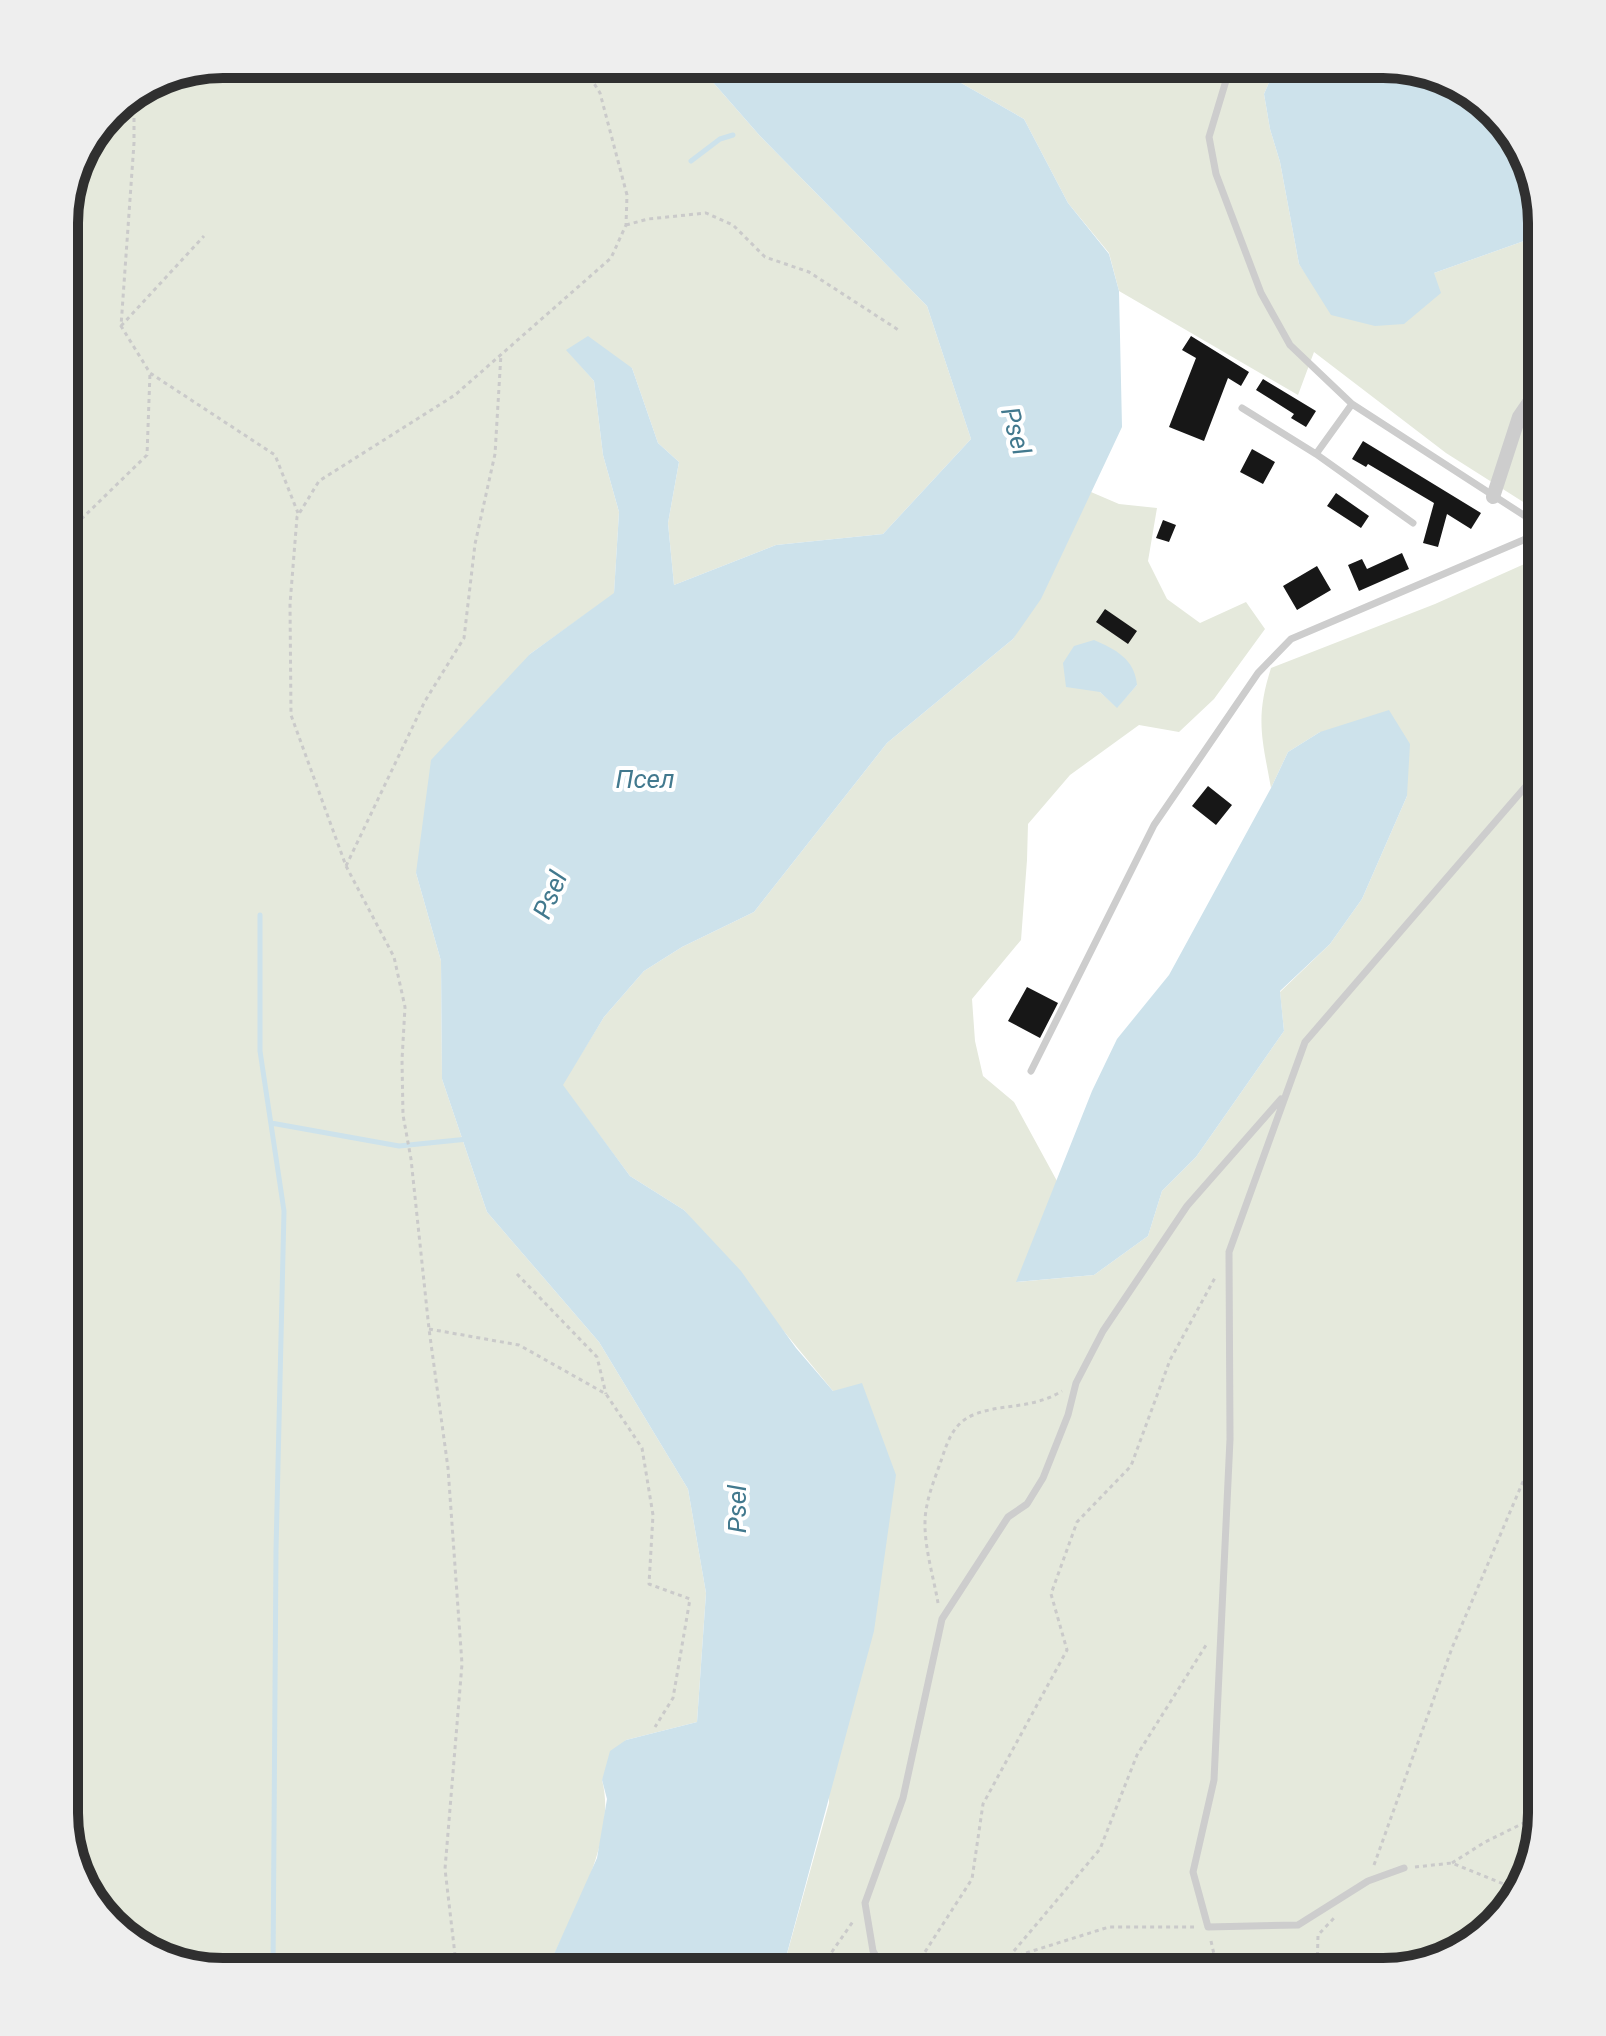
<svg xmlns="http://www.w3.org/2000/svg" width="1606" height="2036" font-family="Roboto,sans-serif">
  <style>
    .green { fill: #e5e9dc; fill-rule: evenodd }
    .water { fill: #cde2eb }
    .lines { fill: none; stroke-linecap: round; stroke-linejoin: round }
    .stream { stroke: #cde2eb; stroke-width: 5 }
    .building { fill: #171717 }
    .path { stroke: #cacaca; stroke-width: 3; stroke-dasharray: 4 4; stroke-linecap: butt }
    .lane { stroke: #cdcdcd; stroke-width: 7 }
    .street { stroke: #cdcdcd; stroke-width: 14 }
    .labels { text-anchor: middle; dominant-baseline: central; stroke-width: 8; stroke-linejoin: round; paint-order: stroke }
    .water-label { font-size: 26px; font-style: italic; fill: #42798e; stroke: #fff }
    .rim { fill: none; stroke: #303030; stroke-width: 10 }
  </style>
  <rect width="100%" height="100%" fill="#fff"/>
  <path class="green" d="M223,64H697L760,136L927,306L971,439L883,534L776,545L674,585L668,523L679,462L658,443L632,368L567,350L594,381L603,455L619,512L614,594L530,654L416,873L441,961L442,1079L487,1212L599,1342L688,1489L706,1593L697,1722L626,1740L602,1780C618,1840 570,1918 546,1972H223L144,1951L91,1901L64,1813V212L80,153L118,104L163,76Z
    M928,64H1277L1264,94L1270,129L1280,162L1299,264L1315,287L1434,273L1524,241L1527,253L1542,262V514L1446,453L1314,352L1298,395L1119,291L1109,253L1068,203L1024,119Z
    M1091,492L1119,504L1157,508L1148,561L1167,599L1200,623L1246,602L1265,629L1214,699L1179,732L1139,725L1070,775L1028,824L1027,860L1021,940L972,999L975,1041L983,1076L1014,1102L1057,1181L1017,1282L1094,1275L1148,1236L1162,1191L1196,1157L1284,1031L1280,992L1330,944L1362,899L1407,796L1320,732L1288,752L1271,788C1262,738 1255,718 1271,668L1435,604L1542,556V1813L1521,1892L1471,1945L1383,1972H782L829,1803L833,1391L684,1210L630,1176L562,1085L604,1017L644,971L682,947L754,912L887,743L1013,639ZM1137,685L1117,707L1100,692Z"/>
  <path class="water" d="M697,64H928L1024,119L1068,203L1109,254L1119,291L1122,427L1041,599L1013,639L887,743L754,912L682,947L644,971L604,1017L563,1085L630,1176L684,1210L741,1271L796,1348L833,1391L862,1383L896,1475L874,1631L782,1972H546L597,1858L607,1799L602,1780L610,1751L626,1740L697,1722L706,1593L688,1489L599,1342L487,1212L442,1079L441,961L416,873L431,760L530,654L614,593L619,512L603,455L594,381L566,350L588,336L632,368L658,443L679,462L668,523L674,585L776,545L883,534L971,439L927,306L760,136Z
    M1277,64H1393L1463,86L1515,135L1542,223V262L1527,253L1524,241L1434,273L1441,293L1404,324L1375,326L1331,315L1299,264L1280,162L1270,129L1264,94Z
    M1094,640C1115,649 1135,659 1137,685L1117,708L1100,692L1066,687L1063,663L1074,646Z
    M1389,710L1410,744L1407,796L1362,899L1330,944L1280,991L1284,1031L1196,1157L1162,1191L1148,1236L1094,1275L1016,1282L1092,1091L1117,1039L1169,975L1271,788L1288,752L1320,732Z"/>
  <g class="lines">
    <path class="stream" d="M691,161L720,139L733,135
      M260,915V1051L284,1211L276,1550L273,1972
      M271,1123L399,1146L468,1139"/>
  </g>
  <path class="building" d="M1191,336L1249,372L1241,386L1228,378L1204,441L1169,427L1196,358L1182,350Z
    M1263,379L1316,411L1306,427L1291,418L1294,414L1256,390Z
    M1363,441L1481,513L1471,529L1447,514L1438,547L1423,543L1434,503L1368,464L1366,467L1352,459Z
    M1252,449L1275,462L1263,484L1240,472Z
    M1336,493L1369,516L1361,528L1327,506Z
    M1163,520L1176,525L1169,542L1156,538Z
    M1402,553L1409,569L1359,591L1348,565L1362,559L1367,569Z
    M1317,566L1331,590L1297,610L1283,586Z
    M1105,609L1137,631L1128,644L1096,622Z
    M1208,786L1232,805L1216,825L1192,806Z
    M1027,987L1058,1003L1040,1038L1008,1021Z"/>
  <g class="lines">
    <path class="path" d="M134,94V143L121,326L150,373L275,455L298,513
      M626,225L648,219L706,213L733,225L765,257L809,272L900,331
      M121,326L204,236
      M64,536L147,455L150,373
      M346,866L425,701L464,638L475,544L495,454L501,354
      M517,1274L597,1357L606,1394
      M429,1329L519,1345L606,1394L642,1448L653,1515L649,1584L690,1599L673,1698L655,1727
      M938,1603C933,1573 920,1535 927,1505C930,1489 937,1473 942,1458C948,1440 954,1423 973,1415C1002,1403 1031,1410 1062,1391
      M1452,1863L1485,1842L1542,1814
      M1374,1865L1452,1648L1542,1437
      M1415,1867L1452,1863L1521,1891
      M1211,1941L1218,1972
      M457,1972L445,1869L462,1664L448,1468L429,1329L411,1159L403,1115L402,1060L405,1007L394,957L346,866L291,715L290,604L297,517L319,481L455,395L611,258L626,225L627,195L600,93L582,64
      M818,1972L854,1920
      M912,1972L972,1879L983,1804L1067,1650L1051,1594L1077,1522L1131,1466L1170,1360L1216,1276
      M965,1972L1109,1927H1194
      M1003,1972L1008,1958L1100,1849L1137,1755L1208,1642
      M1317,1972L1318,1935L1334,1918"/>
    <path class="lane" d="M1231,64L1209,137L1216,174L1261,293L1290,345L1352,404L1542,527
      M1242,408L1316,454L1352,404
      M1316,454L1413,523
      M1031,1071L1154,825L1258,673L1291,639L1542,532
      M1404,1868L1368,1881L1298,1925L1208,1927L1193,1872L1214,1780L1230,1439L1229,1252L1305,1042L1527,785L1542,774
      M885,1972L873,1951L865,1903L903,1798L942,1619L1008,1517L1027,1504L1043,1478L1068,1415L1076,1383L1103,1331L1187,1206L1281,1099"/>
    <path class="street" d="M1493,497L1519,417L1542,383"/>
  </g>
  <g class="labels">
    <g class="water-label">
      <text transform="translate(1016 431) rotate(74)">Psel</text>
      <text x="645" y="779">Псел</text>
      <text transform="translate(550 895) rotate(-67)">Psel</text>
      <text transform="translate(737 1509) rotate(-90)">Psel</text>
    </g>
  </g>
  <path d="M0 0H1606V2036H0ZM223 78H1383A145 145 0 0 1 1528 223V1813A145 145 0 0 1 1383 1958H223A145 145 0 0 1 78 1813V223A145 145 0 0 1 223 78Z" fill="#eee" fill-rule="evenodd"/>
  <path class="rim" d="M223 78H1383A145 145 0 0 1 1528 223V1813A145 145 0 0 1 1383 1958H223A145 145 0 0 1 78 1813V223A145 145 0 0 1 223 78Z"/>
</svg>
